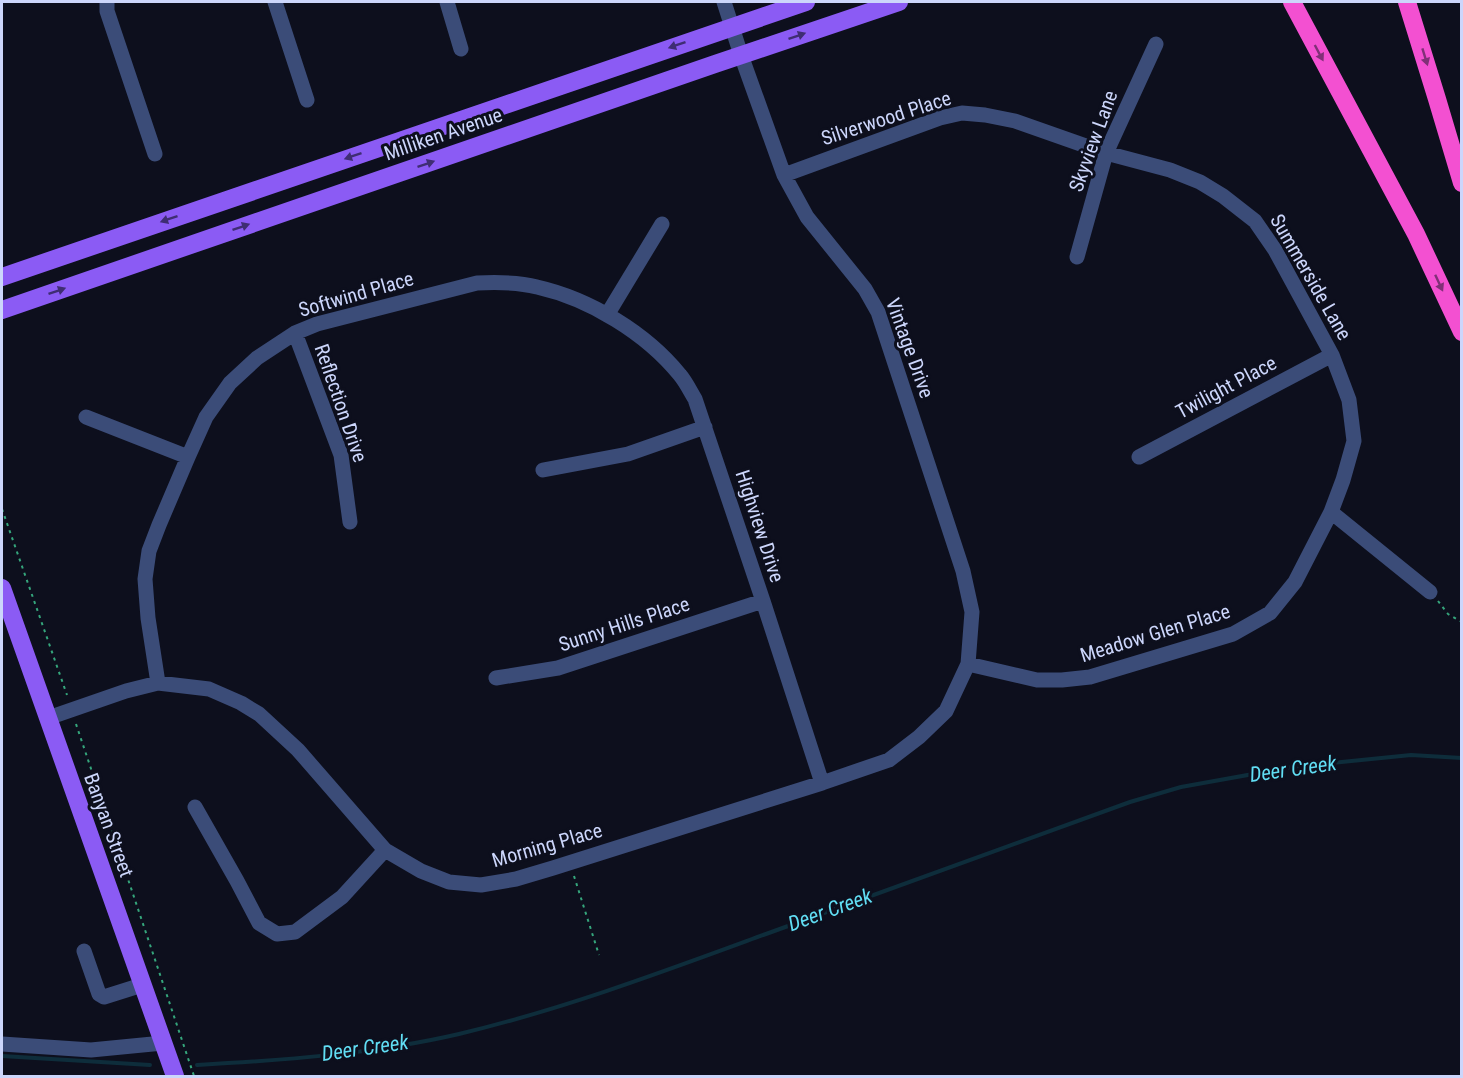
<svg xmlns="http://www.w3.org/2000/svg" width="1463" height="1078" font-family="'Roboto Condensed',sans-serif">
  <style>
    .lines { fill: none; stroke-linecap: round; stroke-linejoin: round }
    .stream { stroke: #0e2d3b; stroke-width: 4 }
    .path { stroke: #35a67c; stroke-width: 2; stroke-dasharray: 3 4.5; stroke-linecap: butt }
    .minor { stroke: #3b4c78; stroke-width: 15 }
    .major { stroke: #8b5bf4; stroke-width: 18 }
    .highway { stroke: #f350d1; stroke-width: 18 }
    .oneway { fill: #3f2d73 }
    .oneway2 { fill: #803077 }
    .labels { text-anchor: middle; dominant-baseline: central; stroke-width: 6; stroke-linejoin: round; paint-order: stroke }
    .street-label { font-size: 20px; fill: #ccd6fb; stroke: #0d0f1d }
    .water-label { font-size: 21px; font-style: italic; fill: #61def4; stroke: #0d0f1d }
  </style>
  <rect width="100%" height="100%" fill="#0d0f1d"/>
  <g class="lines">
    <path class="stream" d="M2,1056L150,1065
      M197,1065C285,1060 373,1054 459,1034C564,1009 665,971 766,934C888,890 1009,846 1130,802L1181,787L1292,767L1411,755L1462,758"/>
    <path class="path" d="M2,509L67,695
      M1438,601L1448,614L1462,622
      M76,724L194,1076
      M574,876L599,955"/>
    <path class="minor" d="M107,2V11L155,154
      M275,2L307,100
      M447,2L461,49
      M784,175L940,118L962,113L985,115L1015,121L1106,153L1170,170L1200,182L1223,196L1255,221L1275,250L1332,355L1349,400L1354,441L1343,480L1331,512L1295,582L1270,613L1233,634L1090,677L1062,680H1037L968,664
      M1077,257L1106,153L1156,44
      M607,315L662,224
      M295,333L341,455L350,522
      M86,417L188,457
      M1139,457L1332,355
      M543,470L628,454L705,427
      M1331,512L1430,592
      M496,678L558,668L763,601
      M158,683L148,618L145,579L149,551L159,525L188,457L206,417L230,383L257,358L295,333L317,324L477,283C497,282 518,282 537,287C590,299 646,333 680,375C686,382 690,391 695,399L763,601L822,783
      M48,718L126,691L158,683L209,689L241,703L259,714L298,750L385,850L421,871L449,882L481,885L516,879L553,868L822,783L889,760L919,737L946,711L968,664L972,612L963,571L878,312L865,289L807,217L784,175L741,55L724,2
      M195,807L237,881L259,923L277,934L295,932L342,897L385,850
      M84,951L99,994L104,997L142,985
      M2,1044L91,1050L163,1043"/>
    <path class="major" d="M2,277L806,2
      M2,310L715,64L899,2
      M2,588L175,1076"/>
    <path class="highway" d="M1292,2L1416,234L1462,332
      M1407,2L1437,99L1462,183"/>
  </g>
  <defs><path id="oneway-solid" d="M-6-.8H1V-3.2L6.5 0L1 3.2V.8H-6Z" transform="scale(1.5)"/></defs>
  <g class="oneway">
    <use href="#oneway-solid" transform="translate(797 36) rotate(-19)"/>
    <use href="#oneway-solid" transform="translate(677 45) rotate(161)"/>
    <use href="#oneway-solid" transform="translate(353 156) rotate(161)"/>
    <use href="#oneway-solid" transform="translate(426 164) rotate(-19)"/>
    <use href="#oneway-solid" transform="translate(169 219) rotate(161)"/>
    <use href="#oneway-solid" transform="translate(241 227) rotate(-19)"/>
    <use href="#oneway-solid" transform="translate(57 291) rotate(-19)"/>
  </g>
  <g class="oneway2">
    <use href="#oneway-solid" transform="translate(1319 53) rotate(62)"/>
    <use href="#oneway-solid" transform="translate(1425 57) rotate(73)"/>
    <use href="#oneway-solid" transform="translate(1439 283) rotate(65)"/>
  </g>
  <g class="labels">
    <g class="street-label">
      <text transform="translate(886 118) rotate(-18)">Silverwood Place</text>
      <text transform="translate(443 134) rotate(-19)">Milliken Avenue</text>
      <text transform="translate(1093 141) rotate(-70)">Skyview Lane</text>
      <text transform="translate(1311 277) rotate(60)">Summerside Lane</text>
      <text transform="translate(356 294) rotate(-16)">Softwind Place</text>
      <text transform="translate(910 348) rotate(70)">Vintage Drive</text>
      <text transform="translate(1226 387) rotate(-28)">Twilight Place</text>
      <text transform="translate(341 403) rotate(71)">Reflection Drive</text>
      <text transform="translate(760 526) rotate(72)">Highview Drive</text>
      <text transform="translate(624 624) rotate(-18)">Sunny Hills Place</text>
      <text transform="translate(1155 633) rotate(-17)">Meadow Glen Place</text>
      <text transform="translate(109 825) rotate(70)">Banyan Street</text>
      <text transform="translate(547 845) rotate(-16)">Morning Place</text>
    </g>
    <g class="water-label">
      <text transform="translate(1293 769) rotate(-8)">Deer Creek</text>
      <text transform="translate(830 910) rotate(-20)">Deer Creek</text>
      <text transform="translate(365 1048) rotate(-8)">Deer Creek</text>
    </g>
  </g>
  <rect width="1463" height="1078" fill="none" stroke="#ccd6fb" stroke-width="6"/>
</svg>
